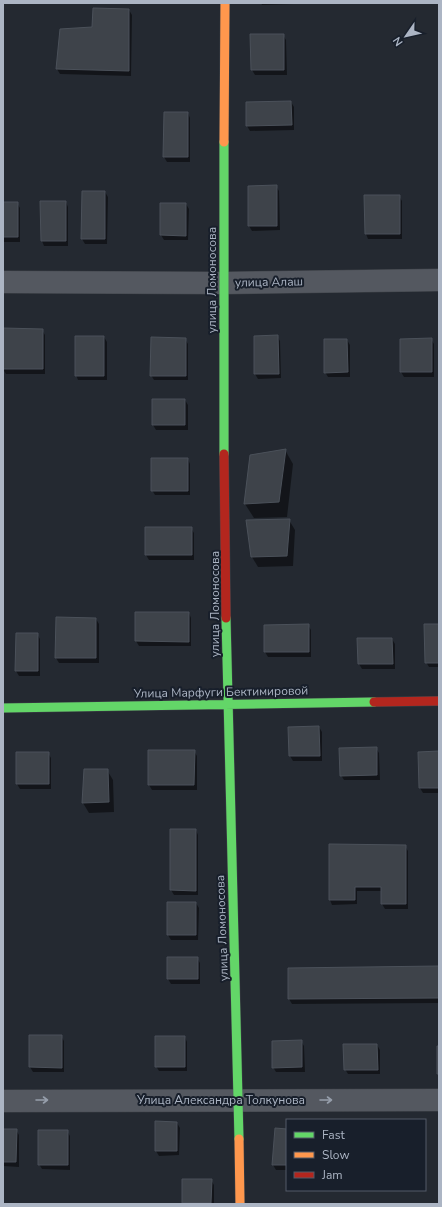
<svg xmlns="http://www.w3.org/2000/svg" width="442" height="1207" font-family="'Nunito Sans',sans-serif">
  <style>
    .shadow { fill: #0007 }
    .building { fill: #3e434a; stroke: #4b515a }
    .lines { fill: none; stroke-linecap: round; stroke-linejoin: round }
    .street-casing { stroke: #40444a; stroke-width: 23 }
    .fast-casing { stroke: #40444a; stroke-width: 10 }
    .slow-casing { stroke: #40444a; stroke-width: 10 }
    .jam-casing { stroke: #40444a; stroke-width: 10 }
    .street { stroke: #545860; stroke-width: 22 }
    .fast { stroke: #63d668; stroke-width: 9 }
    .slow { stroke: #ff974d; stroke-width: 9 }
    .jam { stroke: #b3261e; stroke-width: 9 }
    .oneway { stroke: #969eab }
    .labels { text-anchor: middle; dominant-baseline: central; stroke-width: 4; stroke-linejoin: round; paint-order: stroke }
    .street-label { font-size: 12px; fill: #acb5c4; stroke: #181f2b }
  </style>
  <rect width="100%" height="100%" fill="#242931"/>
  <path class="shadow" d="M261,3H293V4L262,5Z
    M129,10L132,15L131,76L60,74L57,69L61,30L93,28Z
    M251,35H283L286,40L287,75H255L252,70Z
    M291,102L294,107V130L250,131L247,126Z
    M188,113L190,118V162H167L164,157Z
    M276,186L279,191L280,230L252,231L249,226Z
    M105,192L108,197L107,244H85L82,239Z
    M365,196H399L402,201V239H368L366,234Z
    M66,202L68,207V246H44L42,241Z
    M3,203H17L20,208V242H3Z
    M161,204H186L189,209L188,240H164L161,235Z
    M42,330L45,335V374H6L3,369Z
    M277,336L280,341L281,378L258,379L255,374Z
    M104,337L107,342V380H78L76,375Z
    M185,339L188,344V380H154L151,375Z
    M431,339L434,344V377H404L401,372V340Z
    M347,340L350,345V377H328L325,372Z
    M185,400L188,405V430H156L153,425Z
    M285,450L293,464L287,517L254,518L245,504Z
    M188,459L190,464V495H155L152,490Z
    M289,520L295,530L293,566L258,567L252,557Z
    M191,528L194,533V560H149L146,555Z
    M189,613L191,618V646H139L136,641Z
    M96,619L99,624V663H59L56,658Z
    M308,625L311,630V657H268L265,652V626Z
    M439,625V667H429L426,662Z
    M37,634L40,639V676H19L16,671Z
    M392,639L395,644V669H362L359,664Z
    M319,727L322,732V761H293L290,756V728Z
    M376,748L379,753L380,780H344L341,775Z
    M194,751L197,756V790H152L149,785Z
    M439,752V793H423L420,788Z
    M48,753L51,758V789H20L17,784Z
    M107,770L113,780L114,812L89,813L83,803Z
    M171,830H196L198,835V895H174L171,890Z
    M405,846L408,851V909H385L382,904V891H357V904L332,905L330,900Z
    M196,903L199,908L198,940H171L168,935Z
    M168,958H197L200,963V984H171L168,979Z
    M439,967V1003L292,1004L289,999V969Z
    M30,1036H61L64,1041V1072H33L30,1067Z
    M185,1037L187,1042V1071H159L156,1066Z
    M301,1041L304,1046L305,1072H276L273,1067Z
    M377,1045L380,1050V1074H348L345,1069Z
    M177,1123L180,1128L179,1155L159,1156L156,1151Z
    M275,1129L287,1130V1170H276L273,1165Z
    M3,1130H16L19,1135V1167L3,1166Z
    M67,1131L70,1136V1170L42,1169L39,1164Z
    M425,1143L426,1145L425,1185Z
    M211,1180L214,1185V1204H183Z"/>
  <path class="building" d="M93,8L129,9V71L56,69L60,29L92,27Z
    M250,34H284V70H251Z
    M291,101L292,125L246,126V102Z
    M164,112H188V157H163Z
    M277,185V226H248V186Z
    M82,191H105V239H81Z
    M364,195H400V234H365Z
    M40,201H66V241H41Z
    M3,202H18V237H3Z
    M160,203H186V236L160,235Z
    M3,328L43,329V369H3Z
    M278,335L279,374H254V336Z
    M75,336H104V376H75Z
    M151,337L186,338V376H150Z
    M432,338V372H400V339Z
    M324,339H347L348,372L324,373Z
    M152,399H185V425H152Z
    M286,449L279,502L244,504L250,455Z
    M151,458H188V491H151Z
    M290,519L287,556L251,557L246,520Z
    M145,527H192V555H145Z
    M135,612H189V642L135,641Z
    M56,617L96,618V658H55Z
    M309,624V652H264V625Z
    M424,624H439V663H425Z
    M16,633H38V671H15Z
    M357,638H392L393,664H358Z
    M319,726L320,756H289L288,727Z
    M377,747V775L340,776L339,748Z
    M148,750H195L194,785H148Z
    M439,751V788H419L418,752Z
    M16,752H49V784H16Z
    M84,769H108L109,802L82,803Z
    M170,829H196V891L170,890Z
    M329,844L406,845V904H381V887H355V900H329Z
    M167,902H196V935H167Z
    M167,957H198V979H167Z
    M439,966V998L288,999V968Z
    M29,1035H62V1068L29,1067Z
    M155,1036H185V1067H155Z
    M302,1040V1067L272,1068V1041Z
    M343,1044H377L378,1070H344Z
    M437,1046H439V1074H437Z
    M155,1121L177,1122V1151H155Z
    M275,1128L287,1129V1165H272Z
    M3,1129H17L16,1162H3Z
    M38,1130H68V1165H38Z
    M182,1179H212L211,1203H182Z"/>
  <g class="lines">
    <g class="street-casing">
      <path id="street" d="M3,282L224,283L439,280
        M3,1101L439,1100"/>
    </g>
    <g class="fast-casing">
      <path id="fast" d="M224,454V142
        M226,618L239,1139
        M3,708L374,702"/>
    </g>
    <g class="slow-casing">
      <path id="slow" d="M224,142L225,3
        M239,1139L240,1204"/>
    </g>
    <g class="jam-casing">
      <path id="jam" d="M224,454L226,618
        M374,702L439,701"/>
    </g>
    <use href="#street" class="street"/>
    <use href="#fast" class="fast"/>
    <use href="#slow" class="slow"/>
    <use href="#jam" class="jam"/>
  </g>
  <defs><path id="oneway-shaft" d="M-6 0H5M1.5-3L5.5 0L1.5 3" fill="none" stroke-width="1.6" stroke-linecap="round" stroke-linejoin="round"/></defs>
  <g class="oneway">
    <use href="#oneway-shaft" transform="translate(42 1100)"/>
    <use href="#oneway-shaft" transform="translate(326 1100)"/>
  </g>
  <g class="labels">
    <g class="street-label">
      <text transform="translate(212 280) rotate(-90)">улица Ломоносова</text>
      <text transform="translate(269 282) rotate(-1)">улица Алаш</text>
      <text transform="translate(215 604) rotate(-90)">улица Ломоносова</text>
      <text transform="translate(221 692) rotate(-1)">Улица Марфуги Бектимировой</text>
      <text transform="translate(222 928) rotate(-92)">улица Ломоносова</text>
      <text x="221" y="1100">Улица Александра Толкунова</text>
    </g>
  </g>
  <rect width="442" height="1207" fill="none" stroke="#acb5c4" stroke-width="8"/>
  <rect x="286" y="1119" width="140" height="72" fill="#181f2b" stroke="#535b68"/>
  <rect x="294" y="1132" width="20" height="6" fill="#63d668" stroke="#535b68"/>
  <text x="322" y="1139" font-size="12" fill="#acb5c4">Fast</text>
  <rect x="294" y="1152" width="20" height="6" fill="#ff974d" stroke="#535b68"/>
  <text x="322" y="1159" font-size="12" fill="#acb5c4">Slow</text>
  <rect x="294" y="1172" width="20" height="6" fill="#b3261e" stroke="#535b68"/>
  <text x="322" y="1179" font-size="12" fill="#acb5c4">Jam</text>
  <g transform="translate(406 36) rotate(236)" stroke="#181f2b" stroke-width="3" paint-order="stroke">
  <path d="M0-3L7 15L0 10L-7 15Z" fill="#acb5c4"/>
  <text y="-6" font-size="11" font-weight="bold" text-anchor="middle" fill="#acb5c4">N</text>
  </g>
</svg>
